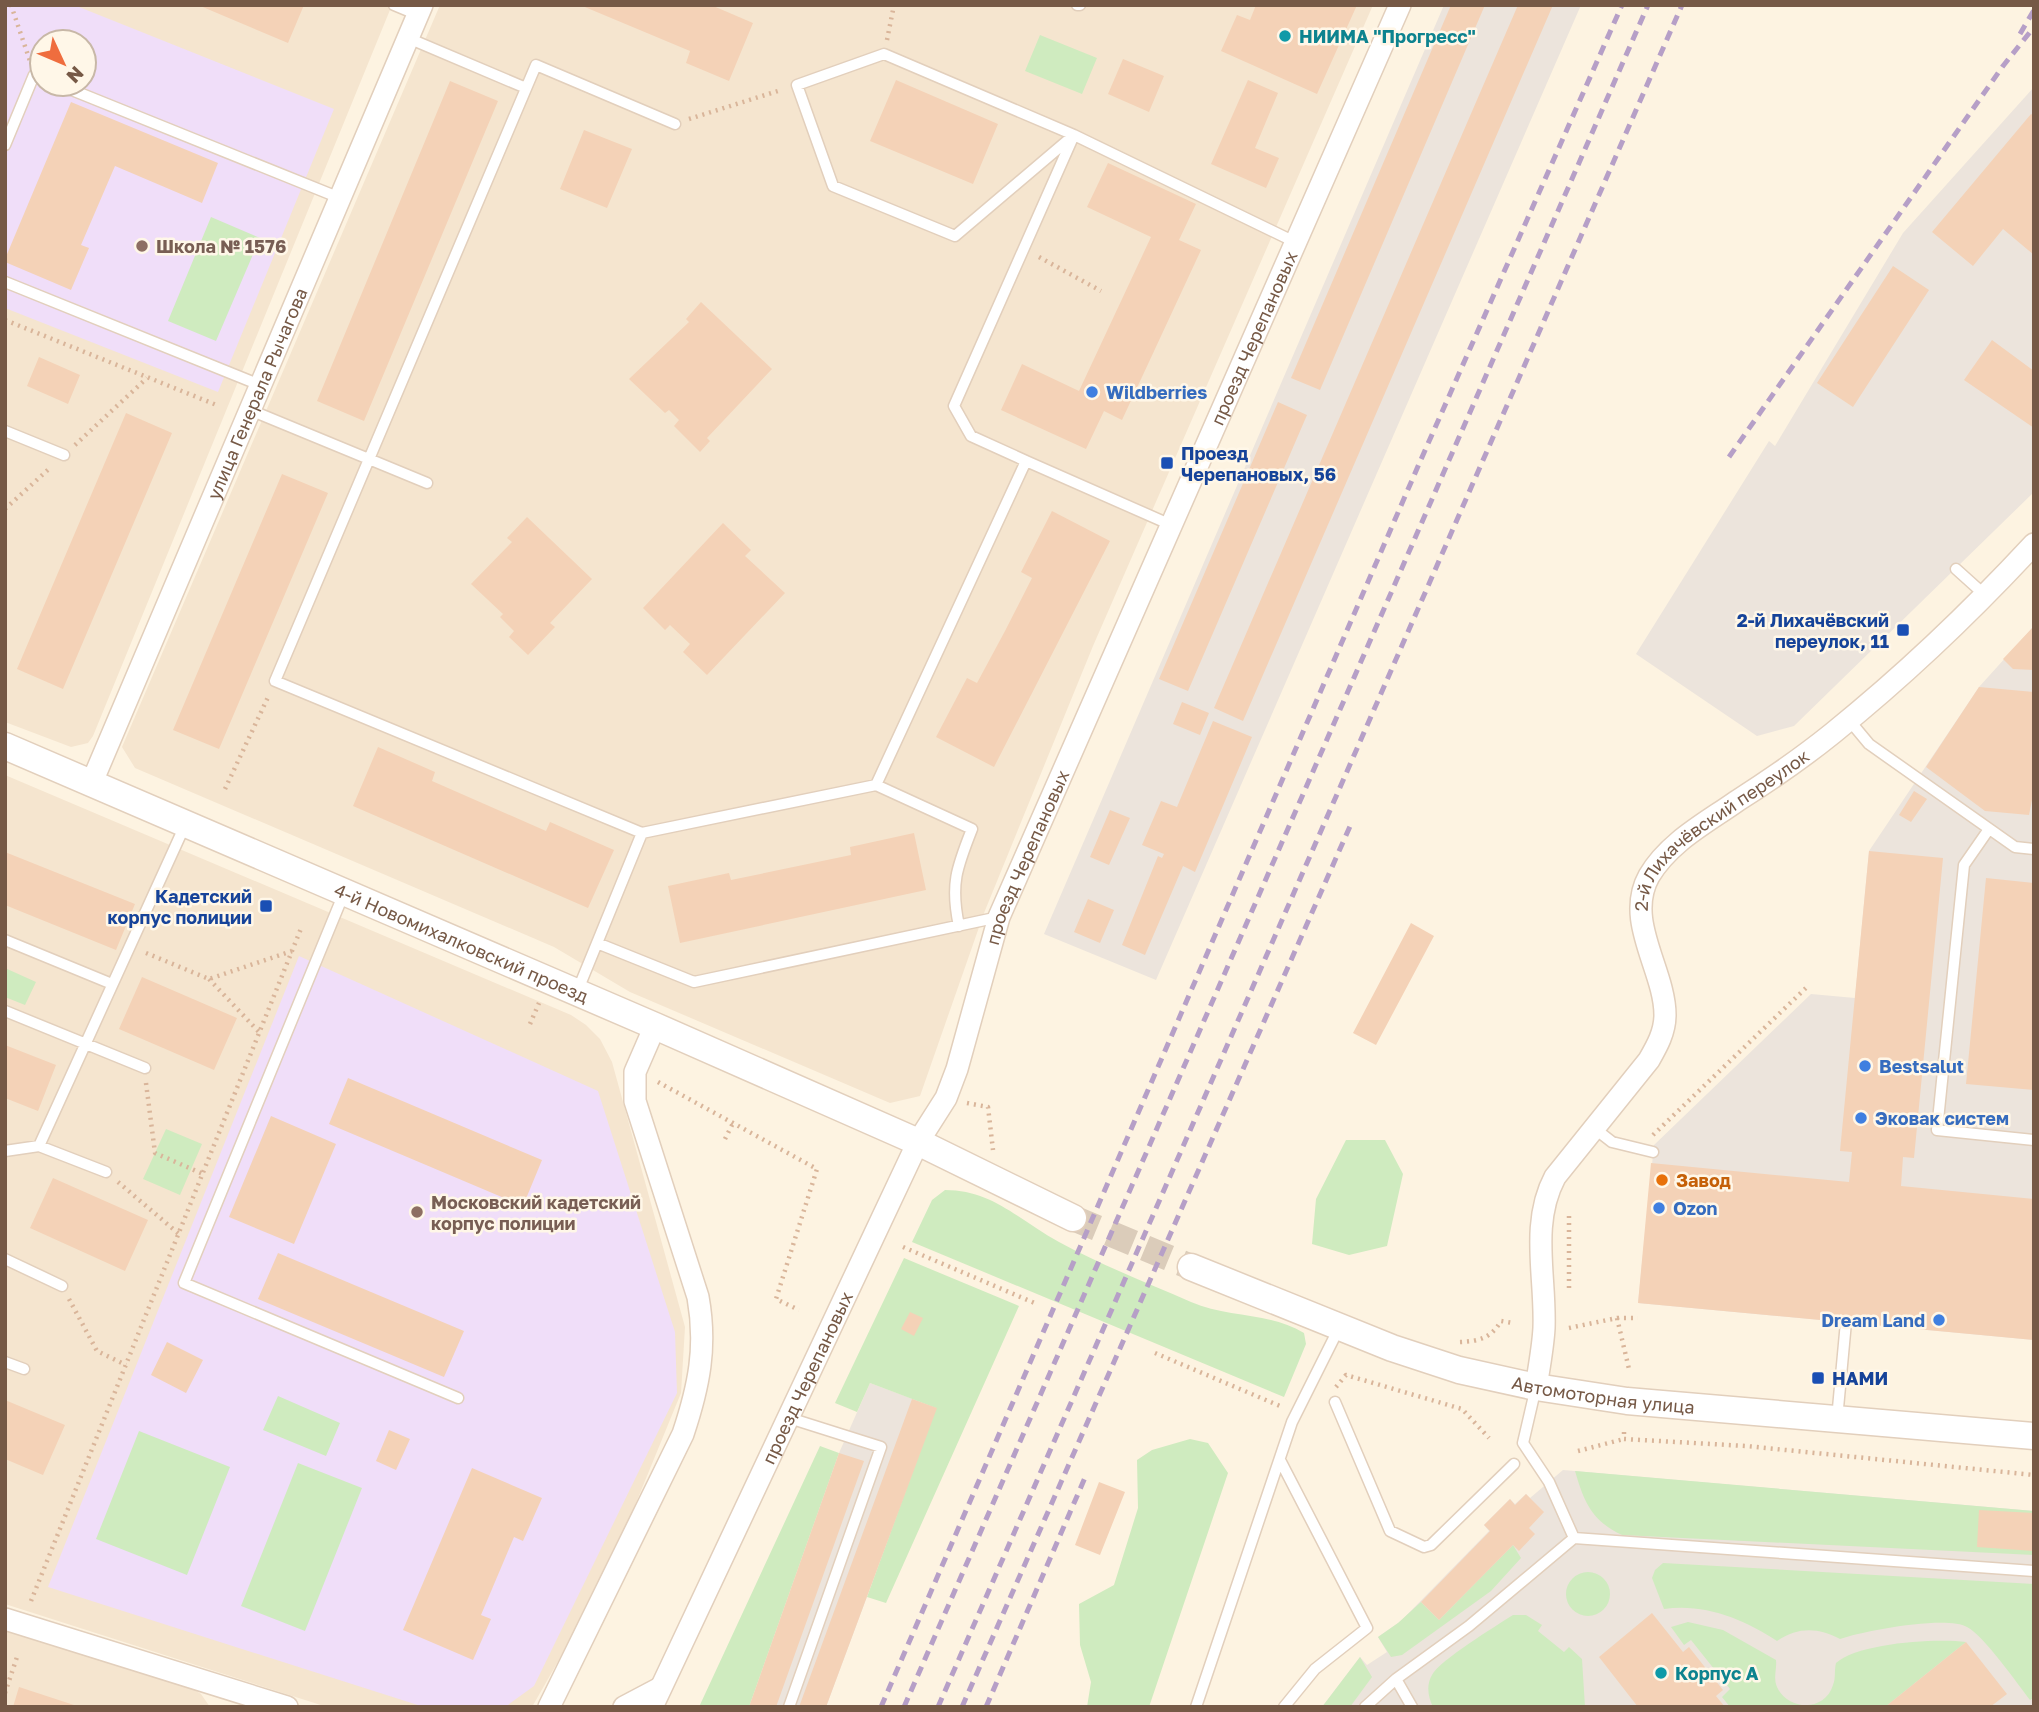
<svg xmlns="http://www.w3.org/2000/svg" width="2039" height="1712" font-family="'Golos Text',sans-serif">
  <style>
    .residential { fill: #f5e5cf; fill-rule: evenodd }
    .industrial { fill: #ece4dc }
    .education { fill: #f0def9; fill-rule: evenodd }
    .green { fill: #cfebbf }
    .building { fill: #f4d2b7 }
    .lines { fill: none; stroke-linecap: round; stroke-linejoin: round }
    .tertiary-tunnel { stroke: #dbccba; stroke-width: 26; stroke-dasharray: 26 13; stroke-linecap: butt }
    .service-casing { stroke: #e2cfbc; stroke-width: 13 }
    .minor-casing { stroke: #e2cfbc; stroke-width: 24 }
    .tertiary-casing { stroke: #e2cfbc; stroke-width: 29 }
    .path { stroke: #d9b59a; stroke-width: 4.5; stroke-dasharray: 2 5; stroke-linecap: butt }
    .service { stroke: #fff; stroke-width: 10 }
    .minor { stroke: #fff; stroke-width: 21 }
    .tertiary { stroke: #fff; stroke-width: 26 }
    .rail { stroke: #b69fc7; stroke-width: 5; stroke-dasharray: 10 7; stroke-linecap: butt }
    .culture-dot { fill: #0f9aa8; stroke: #fff7e8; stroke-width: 2.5 }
    .education-dot { fill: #8d6e63; stroke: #fff7e8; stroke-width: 2.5 }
    .shop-dot { fill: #3f7fe0; stroke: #fff7e8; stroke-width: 2.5 }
    .transit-dot { fill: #1a4fb4; stroke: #fff7e8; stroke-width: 2.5 }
    .food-dot { fill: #e8710a; stroke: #fff7e8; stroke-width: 2.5 }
    .labels { text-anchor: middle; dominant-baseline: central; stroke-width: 5; stroke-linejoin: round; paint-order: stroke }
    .culture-label { font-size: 18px; font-weight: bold; fill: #0d838f; stroke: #fff7e8; text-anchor: start }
    .education-label { font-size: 18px; font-weight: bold; fill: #785e54; stroke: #fff7e8; text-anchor: start }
    .street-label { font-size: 18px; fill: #765946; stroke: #fff7e8 }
    .shop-label { font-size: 18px; font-weight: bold; fill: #366cbe; stroke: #fff7e8; text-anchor: start }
    .transit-label { font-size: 18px; font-weight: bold; fill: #164399; stroke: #fff7e8; text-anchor: start }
    .food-label { font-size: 18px; font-weight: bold; fill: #c56008; stroke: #fff7e8; text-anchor: start }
  </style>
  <rect width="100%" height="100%" fill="#fdf3e1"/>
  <path class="residential" d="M5,5H392L93,736L88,743L71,747L5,722ZM42,42H84V84H42Z
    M440,5H1373L1093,646L984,913L920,1096L890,1103L630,992L554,947L135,768L122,747Z
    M5,775L571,1015L586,1025L600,1039L612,1062L685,1327L681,1393L631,1515L572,1637L532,1707H327L5,1604Z
    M5,1630L187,1685L201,1694L210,1707H5Z"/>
  <path class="industrial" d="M1444,5H1581L1156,980L1044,934Z
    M2034,87V492L1794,726L1757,736L1636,654L1769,441L1775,446L1903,233Z
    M2034,626V1340L1638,1303L1654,1145L1811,994L1855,998L1869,851L1979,687Z
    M870,1383L937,1408L826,1707H749L839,1453Z
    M1563,1470L2034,1511V1707H1322L1360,1657L1367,1665L1387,1652L1378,1637L1401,1621L1489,1531L1484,1525L1510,1499L1515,1504L1526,1494L1530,1498Z"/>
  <path class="education" d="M5,5H74L334,109L218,392L5,308ZM42,42H84V84H42Z
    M299,956L598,1091L675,1332L677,1393L534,1686L505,1707H424L48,1587Z"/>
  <path class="green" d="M1040,35L1097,58L1082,94L1025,71Z
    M211,217L260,238L216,341L168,321Z
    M5,968L36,982L25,1005L5,997Z
    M166,1129L202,1144L180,1195L143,1179Z
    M1346,1140H1385L1403,1174L1387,1246L1349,1255L1312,1244L1316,1199Z
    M945,1190C993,1190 1020,1221 1059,1242C1101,1265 1148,1283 1191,1302C1228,1318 1269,1312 1304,1333L1306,1344L1284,1397L912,1242L932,1200Z
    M904,1258L1019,1306L886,1603L867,1597L936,1408L870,1383L857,1412L835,1403Z
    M278,1396L340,1423L326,1456L263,1430Z
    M139,1431L230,1467L187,1575L96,1539Z
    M1190,1439L1208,1443L1228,1473L1149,1707H1087L1091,1682L1080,1645L1079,1604L1114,1585L1138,1508L1137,1460L1152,1450Z
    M820,1446L839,1453L749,1707H699Z
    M298,1463L362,1488L305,1631L241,1606Z
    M1575,1471L2034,1511V1555L1622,1535C1592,1521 1584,1502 1575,1471Z
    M1513,1545L1521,1558L1491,1591L1402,1655L1391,1657L1378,1637L1398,1623L1421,1602L1439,1620Z
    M1663,1563L2034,1584V1698L2030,1700C2017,1683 1984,1636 1967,1627C1947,1615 1862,1631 1840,1639C1818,1627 1797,1627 1777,1641C1744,1619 1704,1603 1664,1609L1652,1578L1655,1570Z
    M1566 1594a22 22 0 1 1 44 0a22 22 0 1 1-44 0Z
    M1513,1615H1526L1542,1625L1538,1631L1564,1652L1569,1647L1582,1659L1585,1707H1433C1428,1697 1426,1685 1432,1675C1440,1660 1496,1626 1513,1615Z
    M1688,1622L1723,1630L1776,1660C1777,1669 1773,1678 1777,1687C1788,1711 1825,1712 1833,1685C1836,1678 1834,1671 1836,1663C1858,1643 1936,1638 1966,1642L1885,1707H1730L1722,1697L1730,1689L1691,1640L1684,1645L1671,1627Z
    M1360,1657L1372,1677L1350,1707H1322Z"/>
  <path class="building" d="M198,5H304L288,43Z
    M580,5H711L753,23L729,81L686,63L690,51Z
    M1256,5H1357L1317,94L1221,51L1237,15L1250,20Z
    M1451,5H1485L1320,390L1291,378Z
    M1518,5H1553L1243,721L1214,708Z
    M1123,59L1164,76L1149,112L1108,94Z
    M896,80L998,124L973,184L870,141Z
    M1248,80L1278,93L1255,148L1279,158L1266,188L1211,164Z
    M450,81L498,101L364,421L317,401Z
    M71,102L218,163L202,203L115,166L81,245L89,248L71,290L5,262V259Z
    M2031,114L2034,116V255L2003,229L1973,266L1932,232Z
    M584,130L632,149L607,208L560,189Z
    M1108,163L1196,204L1179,240L1201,250L1122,420L1104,411L1086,449L1001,410L1022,364L1079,391L1151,237L1087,207Z
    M1893,266L1929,290L1853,407L1817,383Z
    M701,302L772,369L707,438L710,441L700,452L674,426L679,420L669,410L665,413L629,379L689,322L686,319Z
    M1992,340L2034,371V428L1964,380Z
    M39,357L80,375L68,404L27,386Z
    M1278,402L1307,415L1188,691L1159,679Z
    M126,413L172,433L63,689L17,669Z
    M282,474L328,493L219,749L173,730Z
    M1052,511L1110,541L994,767L936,737L967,678L977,683L1005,631L1032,578L1021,572Z
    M527,517L592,579L550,623L555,627L528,655L509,637L514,631L500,617L503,614L471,584L512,542L507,538Z
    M723,523L751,550L745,556L785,593L707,675L683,652L690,644L670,625L665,630L643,608Z
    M2034,626V670L2013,669L2003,659Z
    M1979,687L2034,692V790L2029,815L1985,811L1926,767Z
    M1182,702L1209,713L1200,735L1173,724Z
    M1213,721L1252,737L1195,872L1183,866L1145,955L1122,945L1158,856L1162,858L1164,854L1142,845L1161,801L1177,807Z
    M378,747L435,772L432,781L546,831L550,822L614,850L588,908L353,806Z
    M1914,791L1927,799L1911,822L1899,815Z
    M1110,810L1130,818L1109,865L1090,857Z
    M914,833L926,890L680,943L668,886L729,873L731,880L851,855L850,847Z
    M1869,851L1943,858L1914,1158L1903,1157L1901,1186L2034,1199V1340L1638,1303L1651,1163L1849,1182L1852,1152L1840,1151Z
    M5,852L135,904L116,950L5,905Z
    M1986,878L2034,883V1090L1966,1084Z
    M1088,899L1114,910L1100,943L1074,932Z
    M1411,923L1434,936L1376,1045L1353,1033Z
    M142,977L237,1018L214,1070L119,1029Z
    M5,1045L56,1065L38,1111L5,1098Z
    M348,1078L542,1160L523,1206L329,1124Z
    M271,1116L336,1144L294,1244L229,1217Z
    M53,1178L148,1220L125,1271L30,1228Z
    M278,1253L464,1331L444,1377L258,1299Z
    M910,1312L923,1318L914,1336L901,1329Z
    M167,1342L203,1360L186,1393L151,1375Z
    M912,1399L937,1408L826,1707H799Z
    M5,1400L65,1425L43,1475L5,1459Z
    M389,1430L410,1439L396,1470L376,1461Z
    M839,1453L864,1461L776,1707H749Z
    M472,1468L542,1498L523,1541L514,1537L481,1615L491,1619L473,1660L403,1630Z
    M1099,1482L1125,1492L1100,1555L1075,1545Z
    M1526,1494L1544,1512L1529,1528L1535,1534L1519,1551L1513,1545L1439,1620L1421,1602L1490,1531L1484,1525L1510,1499L1515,1505Z
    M1979,1510L2034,1513V1551L1977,1547Z
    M1652,1613L1683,1652L1689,1647L1723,1690L1716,1696L1725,1707H1638L1599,1657Z
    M1966,1642L2007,1694L1990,1707H1885Z
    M19,1687L77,1706V1707H13Z"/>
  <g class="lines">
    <path class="tertiary-tunnel" d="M1073,1218L1191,1267"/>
    <g class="service-casing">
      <path id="service" d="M394,5L418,15
        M1077,5H1080
        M408,38L526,88
        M884,54L1074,135L955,236L833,186L797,85Z
        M57,84L340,198
        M675,124L536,65L275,681L642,833L876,785L1026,461L1169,524
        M5,145L34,75L42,78
        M5,282L260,385
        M250,410L427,483
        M5,431L64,455
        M1026,461L971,436L954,406L1074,135L1295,242
        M1956,569L1986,596
        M1849,720L1869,744L2015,847L2034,849
        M876,785L972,829C957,867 950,884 959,926
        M1989,829L1964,865L1937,1130L2034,1140
        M344,893L184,1283L458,1398
        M5,940L112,984
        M597,943L694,982L999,917
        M577,992L642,833
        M5,1011L145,1068
        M1594,1128L1612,1142L1653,1152
        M39,1146L106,1172
        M5,1151L39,1146L186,823
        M5,1259L62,1286
        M5,1362L24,1369
        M1536,1387L1523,1443L1549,1482L1574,1538
        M1335,1402L1390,1531L1424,1547L1431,1545L1514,1464
        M786,1417L881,1447L789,1707
        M1837,1419L1846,1322
        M1280,1460L1367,1628L1315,1669L1284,1707
        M1396,1679L1412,1707
        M1196,1707L1292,1422L1339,1328
        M1365,1707L1396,1679L1469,1626L1574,1538L2034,1571"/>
    </g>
    <g class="minor-casing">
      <g id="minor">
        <path id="s1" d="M92,782L422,5"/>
        <path id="s2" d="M1536,1387C1539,1368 1543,1347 1544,1328C1546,1277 1530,1224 1555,1177L1649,1060C1657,1046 1665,1032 1665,1015C1665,970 1624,921 1649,876C1669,842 1706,823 1737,801C1770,780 1802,758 1833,733C1905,675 1971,612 2034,544"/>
        <path d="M5,1619L287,1707"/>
        <path d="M549,1707L683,1434C699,1386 707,1347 698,1297L635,1101V1072L655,1026"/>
        <path d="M624,1707L660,1688"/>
        <path id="s3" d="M652,1707L918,1142L946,1098L957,1069L999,917L1400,5"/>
      </g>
    </g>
    <g class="tertiary-casing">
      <g id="tertiary">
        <path id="s4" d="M5,746L655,1026L918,1142L1073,1218"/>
        <path id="s5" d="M1191,1267L1392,1348L1459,1370L1536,1387L1627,1401L2034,1436"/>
      </g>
    </g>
    <path class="path" d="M11,5L30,61
      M887,40L894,5
      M689,119L781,90
      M1039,257L1101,291
      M5,320L219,406
      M75,445L147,378
      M5,509L51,467
      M225,789L269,695
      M146,953L209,979L292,951
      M209,979L259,1032
      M530,1024L539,1003
      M658,1082L817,1169L776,1299L799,1310
      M146,1083L155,1153L203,1174
      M967,1103L988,1107L993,1150
      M1653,1135L1809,985
      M725,1139L733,1123
      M118,1182L179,1234
      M1569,1216V1288
      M903,1247L1037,1304
      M69,1299L97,1351L126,1365
      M1617,1318L1629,1369
      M1569,1328L1617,1318H1638
      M1460,1342C1480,1341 1491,1338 1501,1321L1513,1323
      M1155,1353L1280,1406
      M1336,1387L1346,1375L1462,1409L1489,1438
      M1624,1432V1439L1746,1446L2034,1475
      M1578,1451L1624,1439
      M31,1601L302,926
      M5,1693L18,1654"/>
    <use href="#service" class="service"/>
    <use href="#minor" class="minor"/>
    <use href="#tertiary" class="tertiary"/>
    <path class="rail" d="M2020,34L2034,10
      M1729,457L2003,66L2034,27
      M881,1707L1419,464L1622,5
      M904,1707L1648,5
      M938,1707L1682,5
      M962,1707L1351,824
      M986,1707L1087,1473"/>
  </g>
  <g class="culture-dot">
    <circle cx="1285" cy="36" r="7"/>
    <circle cx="1661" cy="1673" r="7"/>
  </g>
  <g class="education-dot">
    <circle cx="142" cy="246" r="7"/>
    <circle cx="417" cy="1212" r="7"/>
  </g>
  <g class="shop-dot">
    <circle cx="1092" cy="392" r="7"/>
    <circle cx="1865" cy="1066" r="7"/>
    <circle cx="1861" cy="1118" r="7"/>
    <circle cx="1659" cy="1208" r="7"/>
    <circle cx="1939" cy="1320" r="7"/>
  </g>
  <g class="transit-dot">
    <rect x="1160" y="456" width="14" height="14" rx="3.5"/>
    <rect x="1896" y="623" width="14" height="14" rx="3.5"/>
    <rect x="259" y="899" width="14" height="14" rx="3.5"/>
    <rect x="1811" y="1371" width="14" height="14" rx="3.5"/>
  </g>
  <circle class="food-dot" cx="1662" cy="1180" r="7"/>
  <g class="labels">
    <g class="culture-label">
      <text x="1299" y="36">НИИМА "Прогресс"</text>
      <text x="1675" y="1673">Корпус А</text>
    </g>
    <g class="education-label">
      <text x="156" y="246">Школа № 1576</text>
      <text x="431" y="1202">Московский кадетский<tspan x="431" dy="21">корпус полиции</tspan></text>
    </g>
    <g class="street-label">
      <text stroke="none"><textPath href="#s3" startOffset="1498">проезд Черепановых</textPath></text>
      <text stroke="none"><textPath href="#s1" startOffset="422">улица Генерала Рычагова</textPath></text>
      <text stroke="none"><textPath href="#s2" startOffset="637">2-й Лихачёвский переулок</textPath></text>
      <text stroke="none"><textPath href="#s3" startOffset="931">проезд Черепановых</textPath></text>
      <text stroke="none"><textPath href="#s4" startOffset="497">4-й Новомихалковский проезд</textPath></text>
      <text stroke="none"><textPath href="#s3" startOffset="364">проезд Черепановых</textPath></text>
      <text stroke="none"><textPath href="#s5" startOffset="434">Автомоторная улица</textPath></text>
    </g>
    <g class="shop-label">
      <text x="1106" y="392">Wildberries</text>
      <text x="1879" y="1066">Bestsalut</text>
      <text x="1875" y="1118">Эковак систем</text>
      <text x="1673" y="1208">Ozon</text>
      <text x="1925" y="1320" text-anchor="end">Dream Land</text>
    </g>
    <g class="transit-label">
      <text x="1181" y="453">Проезд<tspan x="1181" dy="21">Черепановых, 56</tspan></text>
      <text x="1889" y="620" text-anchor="end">2-й Лихачёвский<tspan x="1889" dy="21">переулок, 11</tspan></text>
      <text x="252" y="896" text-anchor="end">Кадетский<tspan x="252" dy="21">корпус полиции</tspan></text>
      <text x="1832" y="1378">НАМИ</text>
    </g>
    <g class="food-label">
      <text x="1676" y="1180">Завод</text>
    </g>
  </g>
  <rect width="2039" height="1712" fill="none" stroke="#765946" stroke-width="14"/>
  <g transform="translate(63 63) rotate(134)"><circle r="33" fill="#fff7e8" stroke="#c8b8a7" stroke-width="2"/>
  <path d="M0-5L12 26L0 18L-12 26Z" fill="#ef6d3e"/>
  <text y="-10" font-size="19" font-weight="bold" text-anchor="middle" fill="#765946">N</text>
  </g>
</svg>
